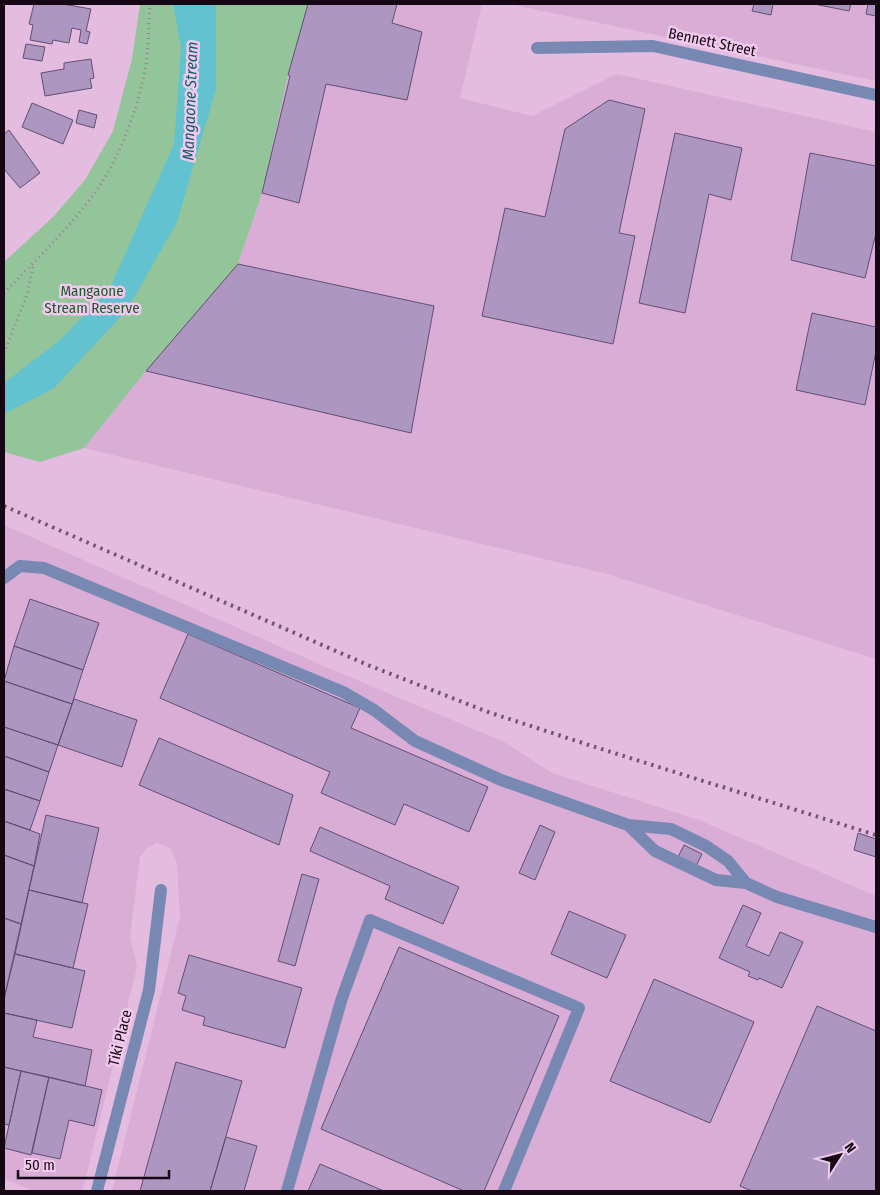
<svg xmlns="http://www.w3.org/2000/svg" width="880" height="1195" font-family="'Fira Sans Condensed',sans-serif">
  <style>
    .built { fill: #d9add6 }
    .green { fill: #93c49a }
    .water { fill: #63c2d0 }
    .building { fill: #ad96c0; stroke: #624e74 }
    .lines { fill: none; stroke-linecap: round; stroke-linejoin: round }
    .path { stroke: #9c7e99; stroke-width: 3; stroke-dasharray: 1 4; stroke-linecap: butt }
    .minor { stroke: #7788b3; stroke-width: 12 }
    .rail { stroke: #6f566d; stroke-width: 4; stroke-dasharray: 2.5 5; stroke-linecap: butt }
    .labels { text-anchor: middle; dominant-baseline: central; stroke-width: 5; stroke-linejoin: round; paint-order: stroke }
    .street-label { font-size: 15px; fill: #150814; stroke: #f0c9ed }
    .park-label { font-size: 15px; fill: #1d5a2c; stroke: #f0c9ed }
    .water-label { font-size: 16px; font-style: italic; fill: #10616b; stroke: #f0c9ed }
  </style>
  <rect width="100%" height="100%" fill="#e3bce0"/>
  <path class="built" d="M308,4H482L460,98L532,116L617,74L876,132V659L607,574L84,448L146,371L238,264L262,193L288,75Z
    M509,4H876V81Z
    M4,525L333,670L502,741L552,773L699,820L876,896V1191H112L180,917L177,863L171,849L157,843L148,847L140,857L130,936L137,967L83,1189L79,1191H34L4,1179Z"/>
  <path class="green" d="M140,4H308L288,75L262,193L238,264L146,371L84,448L40,462L4,452V262L54,216L85,180L113,131L132,59Z"/>
  <path class="water" d="M173,4H216V89L177,222L127,310L54,388L4,414V383L59,341L110,288L174,144L181,47Z"/>
  <path class="building" d="M34,4H63L91,9L86,31L90,32L87,44L79,42L81,30L72,28L69,43L53,40L52,44L30,40L33,25L29,24Z
    M308,4H397L392,23L422,32L407,100L326,84L299,203L262,193L290,76L288,75Z
    M754,4H773L771,15L752,11Z
    M814,4H851L849,11Z
    M868,4H876V16L866,14Z
    M26,44L45,47L42,61L23,58Z
    M91,59L94,78L90,79L92,88L45,96L41,73L64,69V63Z
    M609,100L645,109L619,233L635,236L613,344L482,316L505,208L545,217L565,129Z
    M32,103L73,120L63,144L22,127Z
    M79,110L97,115L94,128L76,123Z
    M9,130L40,173L20,188L4,169V134Z
    M675,133L742,148L731,200L709,194L685,313L639,303Z
    M810,153L876,166V233L865,278L791,260Z
    M238,264L434,306L411,433L146,371Z
    M812,313L876,327V351L865,405L796,390Z
    M30,599L99,623L83,670L14,646Z
    M188,634L360,708L351,728L488,787L469,832L404,804L395,825L321,793L330,772L160,698Z
    M14,646L83,670L72,704L4,681Z
    M4,681L72,704L58,745L4,727Z
    M74,699L137,720L122,767L58,745Z
    M4,727L58,745L49,772L4,756Z
    M159,738L293,795L279,845L139,785Z
    M4,756L49,772L40,801L4,789Z
    M4,789L40,801L30,830L4,821Z
    M46,815L99,828L82,903L29,890Z
    M4,821L40,834L34,866L4,855Z
    M540,825L555,832L535,880L519,873Z
    M320,827L459,887L443,924L385,899L390,886L310,851Z
    M858,833L876,839V857L854,850Z
    M684,845L702,854L696,866L678,857Z
    M4,855L34,866L21,924L4,918Z
    M302,874L319,879L295,966L278,961Z
    M29,890L88,904L73,968L15,954Z
    M743,905L761,913L746,946L769,956L780,932L803,942L782,988L759,978L758,980L748,976L750,972L719,958Z
    M569,911L626,935L607,978L551,954Z
    M4,918L21,924L4,999Z
    M399,947L559,1016L484,1191H464L321,1129Z
    M15,954L85,971L72,1028L4,1013V999Z
    M189,955L302,988L285,1048L203,1025L205,1017L182,1010L186,996L178,993Z
    M654,979L754,1022L710,1123L610,1081Z
    M817,1006L876,1031V1191H752L740,1186Z
    M4,1013L37,1020L33,1037L92,1050L85,1086L4,1067Z
    M176,1062L242,1081L210,1191H140Z
    M4,1067L21,1071L9,1125L4,1124Z
    M21,1071L49,1077L31,1155L4,1148Z
    M49,1077L102,1090L94,1126L69,1120L60,1159L32,1153Z
    M226,1137L257,1146L244,1191H210Z
    M320,1164L384,1191H308Z"/>
  <g class="lines">
    <path class="path" d="M4,293C37,259 73,225 100,185C119,158 136,112 143,80C149,55 148,29 150,4
      M4,353L27,295L33,266"/>
    <path class="minor" d="M537,48L653,46L876,95
      M4,578L20,566L44,568L343,692L374,710L415,741L501,780L628,825L671,829L706,846L728,861L746,883
      M628,825L655,851L716,880L746,883L777,897L876,927
      M97,1191L149,990L161,890
      M287,1191L341,1001L370,920L579,1008L504,1191"/>
    <path class="rail" d="M4,506L368,665L488,712L598,748L876,835"/>
  </g>
  <g class="labels">
    <g class="street-label">
      <text transform="translate(712 42) rotate(12)">Bennett Street</text>
      <text transform="translate(120 1038) rotate(-76)">Tiki Place</text>
    </g>
    <g class="park-label">
      <text x="92" y="291">Mangaone<tspan x="92" dy="17">Stream Reserve</tspan></text>
    </g>
    <g class="water-label">
      <text transform="translate(190 101) rotate(-88)">Mangaone Stream</text>
    </g>
  </g>
  <rect width="880" height="1195" fill="none" stroke="#150814" stroke-width="10"/>
  <g transform="translate(840 1155) rotate(54)" stroke="#f0c9ed" stroke-width="4" paint-order="stroke">
  <path d="M0-4L9 19L0 12L-9 19Z" fill="#150814"/>
  <text y="-8" font-size="14" font-weight="bold" text-anchor="middle" fill="#150814">N</text>
  </g>
  <path d="M18 1170v8h151v-8" fill="none" stroke="#150814" stroke-width="2.5"/>
  <text x="25" y="1170" font-size="15" fill="#150814" stroke="#f0c9ed" stroke-width="4" paint-order="stroke">50 m</text>
</svg>
